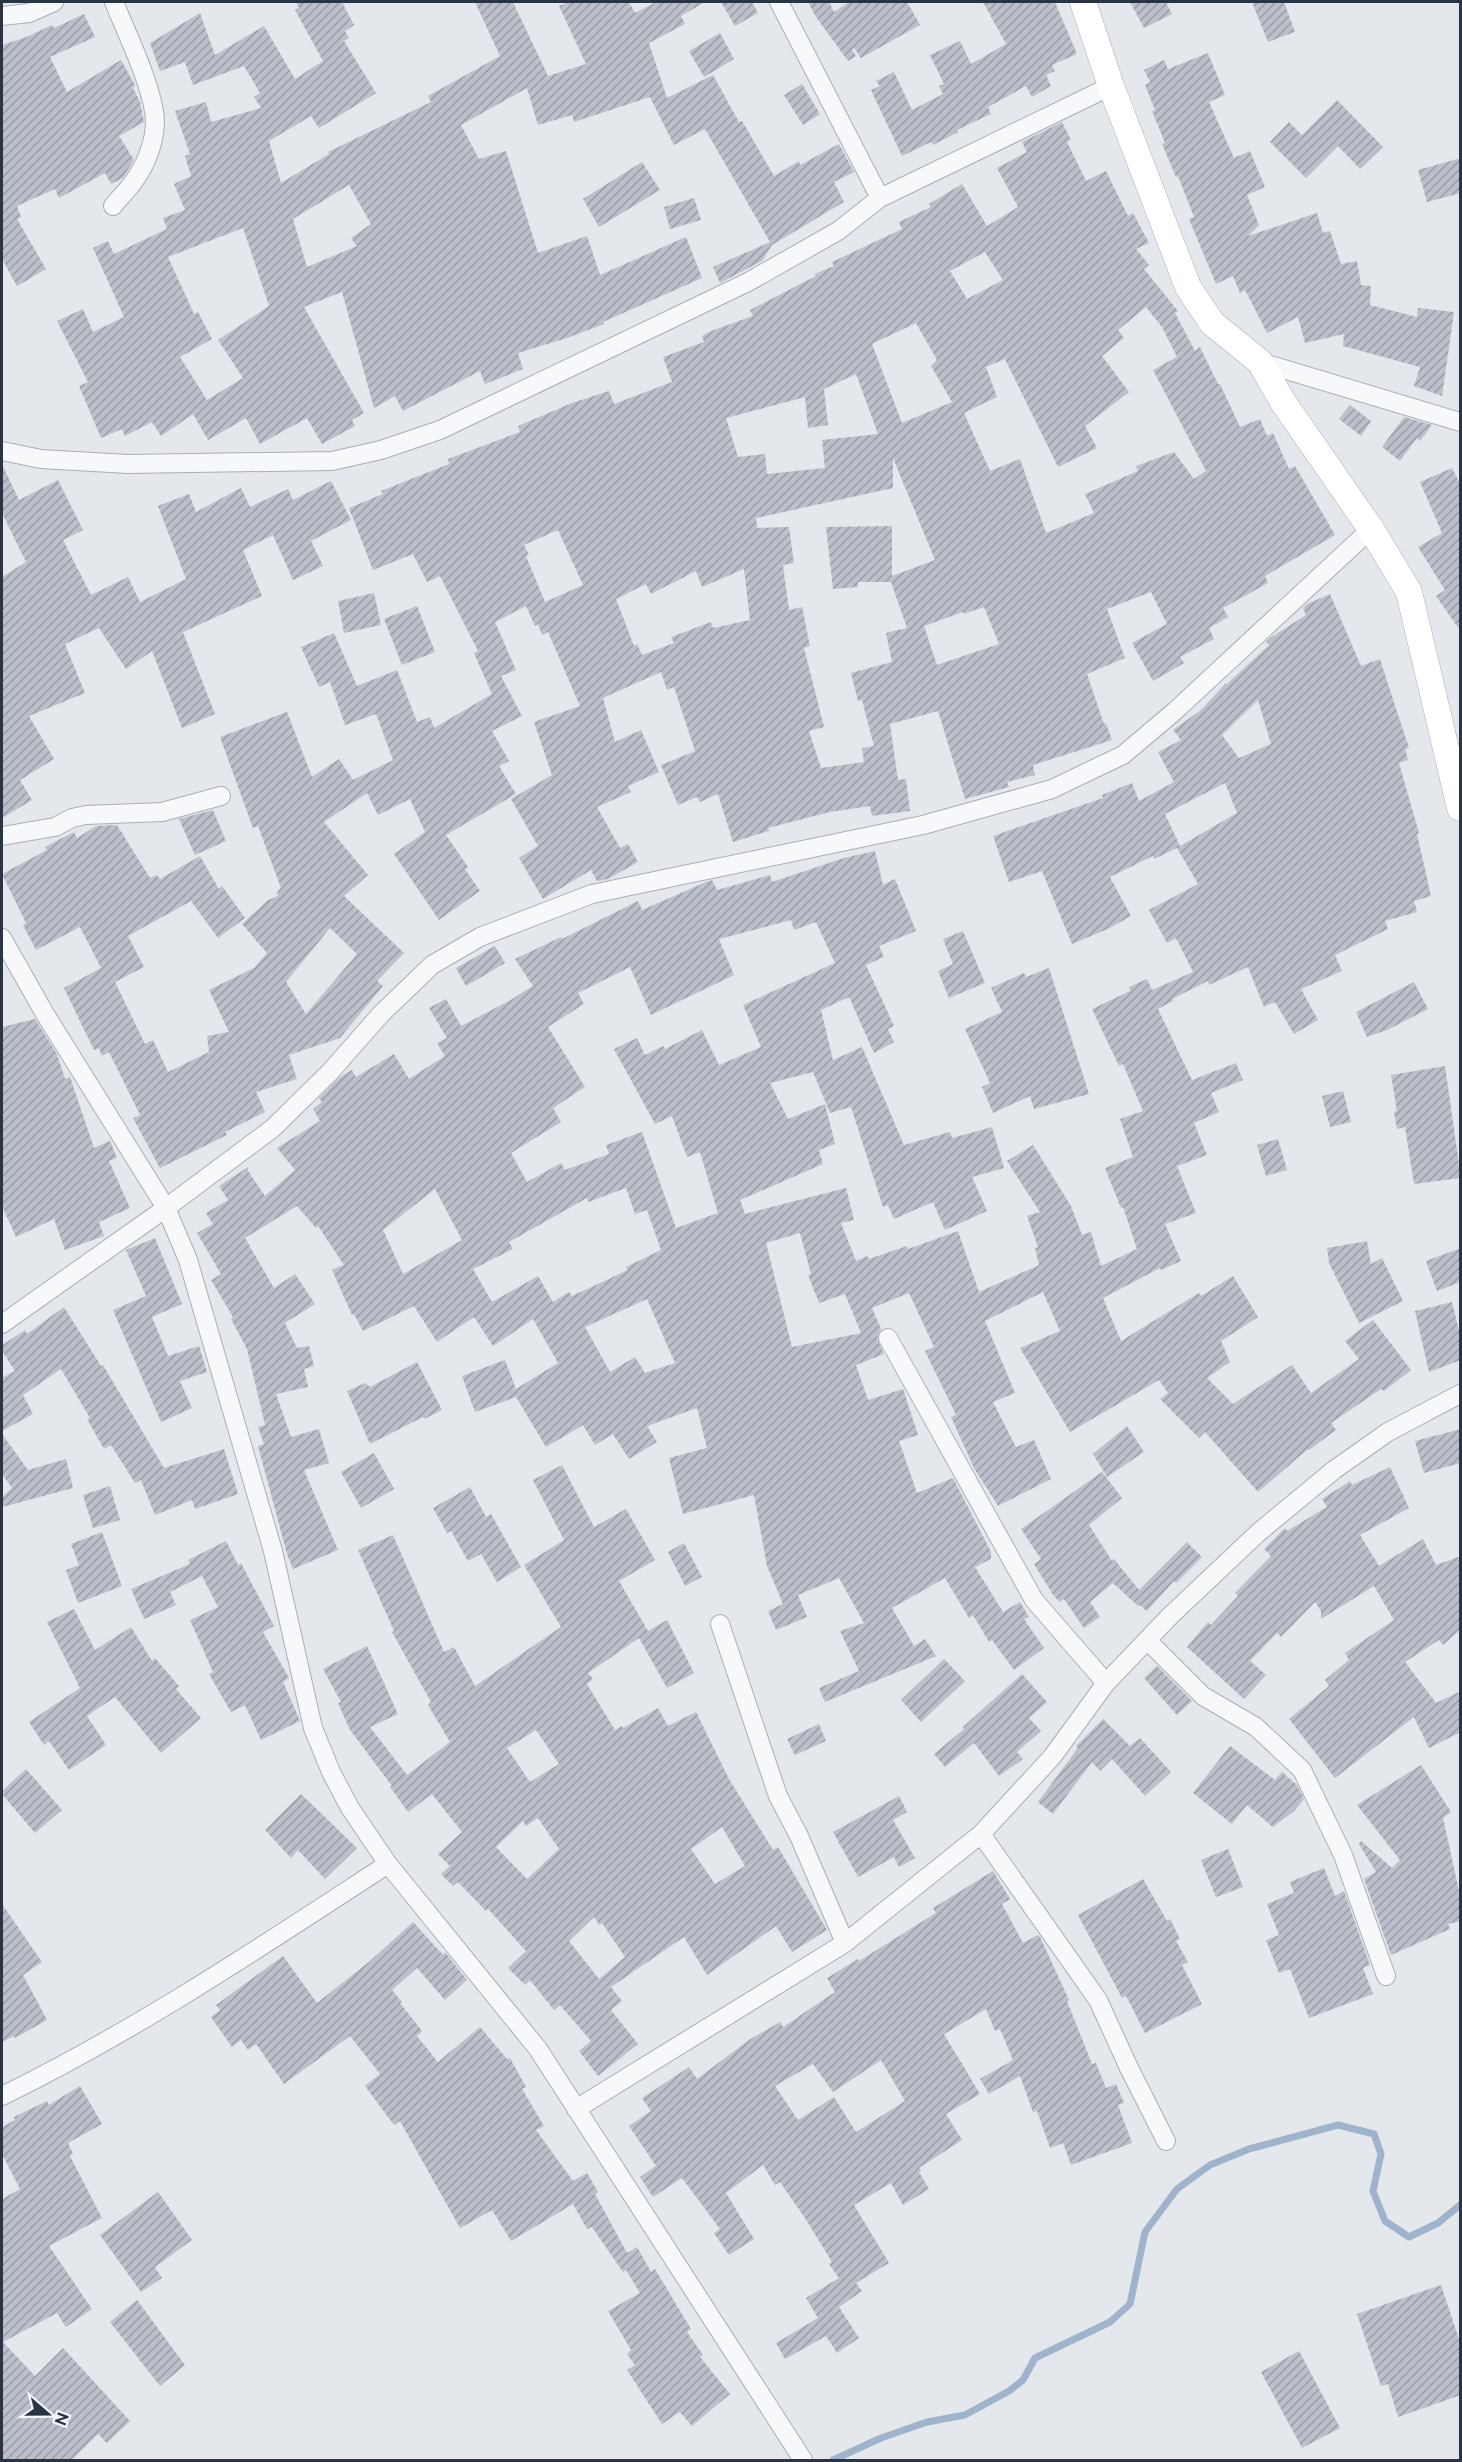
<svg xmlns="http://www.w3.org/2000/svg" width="1462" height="2462" font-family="Raleway,sans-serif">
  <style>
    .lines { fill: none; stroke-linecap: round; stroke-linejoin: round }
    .stream { stroke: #9fb4cc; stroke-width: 7 }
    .building { fill: url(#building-hatch); fill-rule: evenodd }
    .minor-casing { stroke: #a9aeb7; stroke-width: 20 }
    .secondary-casing { stroke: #a9aeb7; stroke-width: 27 }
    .minor { stroke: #f7f8fa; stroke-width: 18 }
    .secondary { stroke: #fff; stroke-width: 26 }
  </style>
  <defs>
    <pattern id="building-hatch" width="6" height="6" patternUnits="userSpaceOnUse" patternTransform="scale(1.5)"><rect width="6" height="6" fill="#bbc0ca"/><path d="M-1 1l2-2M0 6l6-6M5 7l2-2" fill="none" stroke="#989da6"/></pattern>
  </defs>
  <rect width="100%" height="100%" fill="#e4e7ec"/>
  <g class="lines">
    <path class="stream" d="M833,2460L881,2438L927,2422L965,2415L1009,2391L1023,2380L1035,2358L1110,2322L1130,2304L1145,2232L1177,2189L1210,2165L1249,2149L1338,2125L1374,2134L1381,2154L1373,2191L1385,2221L1409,2237L1438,2223L1460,2205"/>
  </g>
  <path class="building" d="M296,2H342L354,25L345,31L349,38L344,41L376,93L319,128L311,116L269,141L281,183L329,154L328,152L431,102L428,96L500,56L475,2H513L548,76L586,64L559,6L569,2H629L635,13L656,2H705L681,16L685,24L649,43L667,98L713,75L739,122L742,121L774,176L799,161L800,165L839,144L854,172L834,182L844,202L772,245L762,261L720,283L713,267L770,242L705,129L674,145L650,97L574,122L572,115L538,125L527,88L461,125L479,159L506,151L538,253L587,236L600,275L686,237L702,278L603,322L604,324L567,338L518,353L523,369L485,384L480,371L403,411L395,396L374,408L342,292L304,307L364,413L352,420L355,426L322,444L307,418L260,444L246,418L208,440L193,414L161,436L152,422L125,436L122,429L101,438L79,386L88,382L57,321L83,309L93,332L124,317L93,248L108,241L114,254L167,229L163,218L185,210L174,184L191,176L185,156L190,154L175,111L206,102L211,122L261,108L254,97L260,93L244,66L193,85L185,62L160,71L150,43L200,13L215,55L264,26L295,79L323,61L295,10L299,8ZM349,185L371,224L351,238L357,246L307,267L293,219ZM243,228L269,306L218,340L243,378L207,400L180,357L212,339L198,312L194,314L168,257Z
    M721,2H752L758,13L735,26Z
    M808,2H829L834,12L849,2H907L920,25L861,58L854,48L852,50L856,56L848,61L816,17Z
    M983,2H1055L1077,54L1052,65L1055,71L1046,75L1051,86L1032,97L1026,86L988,107L991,114L957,130L958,132L933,145L931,142L902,156L871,90L880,86L876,81L894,72L912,110L943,94L939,86L944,84L930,55L960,41L971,64L1006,44Z
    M1130,2H1166L1172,14L1144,28Z
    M1252,2H1284L1295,32L1268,42Z
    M84,14L95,37L50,57L67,92L121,60L135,85L133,88L140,102L144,122L119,136L134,160L123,178L111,184L105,173L59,198L55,189L17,206L21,217L17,219L46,269L17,286L2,259V45L24,38L52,25L54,28Z
    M720,33L734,59L704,77L689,51Z
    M1208,53L1225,95L1209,102L1234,158L1250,151L1265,187L1247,195L1259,225L1248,236L1317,213L1323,233L1330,231L1341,264L1357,261L1361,285L1371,286L1370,305L1417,317L1418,308L1454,312L1442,396L1414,386L1420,367L1343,346L1344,334L1305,343L1298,317L1267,333L1245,290L1240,293L1233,276L1216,284L1189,219L1194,217L1178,176L1176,177L1162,144L1165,143L1152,111L1155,110L1145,85L1150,82L1144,70L1164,60L1168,69Z
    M802,84L820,114L803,125L784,95Z
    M1337,100L1383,147L1360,169L1338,146L1306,178L1270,142L1289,122L1302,135Z
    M1062,122L1071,140L1067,142L1086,181L1106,171L1128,216L1133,213L1149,243L1136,249L1149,265L1144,269L1178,311L1175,313L1195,351L1200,347L1218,384H1220L1240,427L1260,419L1267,436L1273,433L1289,469L1295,466L1335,535L1265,576L1268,583L1223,608L1228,617L1209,628L1214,639L1180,657L1184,663L1153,681L1132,643L1167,624L1151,592L1107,609L1125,658L1087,674L1104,724L1106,723L1112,740L1033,765L1035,775L1007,782L1009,787L965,799L938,711L890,724L898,780L906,779L910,811L872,816L870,806L830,812L768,828L769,831L733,842L718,794L700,802L697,797L678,805L661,765L695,751L674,687L667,690L661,672L603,698L615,742L641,730L659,772L628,786L631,792L597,807L620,848L628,844L638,862L608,879L597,881L591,870L543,899L519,858L538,846L511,799L552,775L534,722L580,706L548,632L542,635L538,624L535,626L526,606L495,622L516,670L501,676L522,716L492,731L509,761L499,766L516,794L446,835L468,867L465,869L480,891L439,920L394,854L425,832L410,799L378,815L367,793L324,822L368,875L344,896L404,953L377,981L383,986L340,1038L289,1055L297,1079L256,1092L265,1112L225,1132L227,1135L160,1168L133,1118L140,1115L109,1052L102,1056L99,1048L94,1050L64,988L101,968L80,927L36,950L23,925L26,923L2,874L47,850L45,847L74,832L77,838L96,826L117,825L150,878L157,875L160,879L200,856L219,889L222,886L245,918L218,938L191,901L128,936L144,967L115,982L145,1044L153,1040L168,1072L209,1052L207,1036L229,1032L209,990L254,968L267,953L242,924L268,900L278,896L277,892L281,888L258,826L253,828L220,737L287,712L312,777L339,759L353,780L393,760L376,714L345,725L330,682L319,687L301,647L334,633L357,686L397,670L417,722L430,717L434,728L492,694L474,653L478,651L440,576L427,582L413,554L373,570L349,508L383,494L381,491L449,464L448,459L520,432L518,426L572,403L609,391L614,404L672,382L663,357L704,342L702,336L711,331L753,316L750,310L816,276L815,274L834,266L832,262L902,229L899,222L931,207L929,204L962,184L987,226L1018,207L997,168L1027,152L1022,142ZM985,252L1003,280L967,299L950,271ZM1146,307L1162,327L1177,357L1153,370L1206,471L1194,479L1174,452L1136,466L1138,471L1085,494L1094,513L1046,533L1020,459L990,471L964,413L997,397L986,367L1005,359L1058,467L1097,448L1085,426L1129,392L1102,356L1124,338L1118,330ZM916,323L937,360L931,366L952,402L902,423L872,344ZM856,374L878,434L822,440L825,468L767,474L765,454L738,457L726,418L805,397L808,428L828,425L824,389ZM893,458L935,560L892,576V526L826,527L833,589L858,587V582H891L907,628L886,633L892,662L851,673L858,701L862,700L874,746L862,748L864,762L821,768L809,731L824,727L804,648L810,646L802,607L789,610L783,565L794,563L789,527L757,528L756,518L893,488ZM558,530L583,585L545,602L526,556L529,555L524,545ZM744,569L750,620L713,628L711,622L671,637L674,643L642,655L637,644L634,646L616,599L646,584L651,594L696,571L702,587ZM984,607L999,644L937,665L924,626L963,612L964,614ZM330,928L357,954L306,1014L286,982Z
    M1461,158V193L1427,202L1418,170Z
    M642,162L660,190L599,227L583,199Z
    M694,198L701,220L670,229L664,207Z
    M1350,405L1371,421L1361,436L1339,419Z
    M1404,417L1432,425L1420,441L1417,438L1400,461L1382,447Z
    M2,464L19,500L58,480L83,530L63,540L91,595L128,577L140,602L186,579L158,506L189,494L196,512L241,488L250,507L288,489L293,500L331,481L351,520L311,541L323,566L293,580L273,535L243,550L262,596L183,632L215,714L182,728L152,651L126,669L99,628L65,644L85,693L29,716L54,759L20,780L32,800L2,818V577L26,562L2,513Z
    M1452,468L1461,486V632L1436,596L1445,590L1418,547L1442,533L1420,482Z
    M374,593L381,625L344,633L338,601Z
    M1330,594L1361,666L1380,659L1386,678L1409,748L1405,749L1408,760L1399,763L1419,833L1417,834L1431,896L1414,901L1417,912L1385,921L1388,929L1335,955L1342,971L1301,989L1318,1020L1294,1034L1275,1002L1264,1007L1248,967L1209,985L1208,981L1172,999L1173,1001L1158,1009L1192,1080L1236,1063L1243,1080L1211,1093L1219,1112L1194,1123L1207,1155L1177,1166L1196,1213L1165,1224L1181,1261L1161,1270L1160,1268L1103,1298L1121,1341L1199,1293L1201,1296L1233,1276L1258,1317L1221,1341L1230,1362L1207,1378L1233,1404L1292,1365L1311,1393L1359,1359L1345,1341L1373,1320L1411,1370L1384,1391L1381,1389L1331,1423L1336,1430L1309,1450L1308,1449L1258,1492L1205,1432L1199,1438L1160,1399L1168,1393L1159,1380L1070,1432L1020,1348L1060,1331L1043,1292L985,1321L1015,1393L993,1402L1016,1447L1034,1440L1051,1479L998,1506L974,1468L951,1417L956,1415L925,1351L934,1347L909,1293L872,1308L881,1329L877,1338L884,1354L856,1365L868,1400L903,1389L918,1435L899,1441L917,1493L953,1478L991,1552V1559L975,1567L1003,1612L1020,1602L1029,1617L1024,1619L1044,1648L1014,1670L992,1640L989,1642L973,1615L969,1618L945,1578L892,1608L914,1646L925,1639L936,1656L825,1702L819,1688L859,1671L840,1631L864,1623L839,1578L798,1595L807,1617L776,1630L768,1611L783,1604L767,1566L754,1495L683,1514L669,1458L707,1448L697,1408L647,1426L657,1442L629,1459L613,1434L595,1445L583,1425L546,1447L516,1397L475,1412L462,1376L505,1360L516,1389L558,1363L533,1319L493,1346L474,1317L437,1342L414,1306L363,1331L354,1314L352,1315L332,1270L344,1265L318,1226L316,1228L297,1206L245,1238L274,1288L295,1274L315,1304L285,1323L297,1348L309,1346L314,1366L304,1369L308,1387L276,1394L291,1437L319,1429L329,1463L304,1470L338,1550L293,1569L287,1554L258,1446L264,1444L258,1427L265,1425L247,1349L231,1319L233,1317L211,1280L221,1274L197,1233L213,1224L206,1213L228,1200L219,1186L248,1167V1171L265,1196L295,1170L277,1148L320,1121L313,1109L322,1102L319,1098L340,1077L352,1070L356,1077L394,1054L409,1079L445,1056L437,1043L447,1038L429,1008L446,999L461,1026L507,1002L533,986L515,959L561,937L562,939L638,901L642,910L706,882L712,880L717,890L770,875L772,882L844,858L875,851L883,885L895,879L916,931L879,946L884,957L866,965L894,1026L888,1029L894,1042L874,1053L849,997L821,1010L833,1060L862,1047L904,1145L950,1132L952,1138L992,1127L1004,1168L972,1177L987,1211L945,1230L933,1202L894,1219L888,1205L883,1207L851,1107L830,1113L813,1072L770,1083L788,1119L825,1104L835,1144L819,1150L823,1164L740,1200L745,1214L846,1188L854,1220L841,1223L856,1261L867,1256L869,1259L907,1246L908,1249L958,1231L979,1292L1039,1265L1035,1248L1038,1247L1027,1216L1040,1212L1007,1161L1033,1145L1071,1206L1082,1235L1091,1232L1101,1266L1137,1249L1123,1207L1121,1208L1105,1168L1133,1157L1120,1119L1143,1111L1123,1064L1119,1066L1092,1009L1130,991L1129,987L1147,979L1152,990L1193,972L1176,938L1167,943L1149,910L1198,884L1177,848L1154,859L1153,856L1110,877L1131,916L1110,928L1072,944L1042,871L1009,882L993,836L1103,798L1102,795L1132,783L1139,801L1174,782L1158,752L1181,740L1173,730L1201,710L1226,683L1227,684L1269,645L1266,642L1270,638L1306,615L1303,608L1307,604ZM1258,700L1271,744L1239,758L1222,735ZM1225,783L1237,813L1180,846L1165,814ZM791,920L794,930L816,922L835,963L743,1005L761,1047L719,1065L702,1030L665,1049L663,1046L645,1055L637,1038L614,1049L655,1124L672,1116L687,1157L700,1152L718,1213L676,1228L642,1132L606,1145L609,1154L565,1170L561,1163L527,1182L511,1153L561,1122L553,1108L585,1087L548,1027L584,1004L578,993L630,967L651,1015L734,975L719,939ZM626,1188L635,1214L647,1210L661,1250L626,1267L628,1270L572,1296L569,1292L553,1302L538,1276L492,1302L473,1269L513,1249L509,1242L587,1198L588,1202ZM435,1189L462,1240L403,1274L383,1230ZM800,1233L811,1274L808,1275L819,1303L845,1294L861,1333L792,1347L766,1243ZM647,1299L675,1363L645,1373L635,1357L610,1372L585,1327Z
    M417,606L435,652L402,665L384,619Z
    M213,810L226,841L195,855L179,819Z
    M963,931L985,983L949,998L938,971L953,964L943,939Z
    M495,946L505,963L466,986L456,968Z
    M1049,968L1089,1094L1034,1109L1030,1096L993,1113L982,1087L990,1083L965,1029L1002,1012L991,988L1024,973L1026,977Z
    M1414,982L1428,1009L1387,1030L1367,1037L1356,1012Z
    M35,1019L57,1054L65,1079L70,1077L94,1148L110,1141L117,1158L109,1161L130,1208L99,1222L104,1236L65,1250L54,1219L16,1237L2,1206V1027Z
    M1445,1066L1461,1178L1414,1184L1405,1127L1397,1129L1394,1112L1397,1111L1391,1075Z
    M1343,1091L1351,1122L1330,1127L1322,1096Z
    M1278,1139L1287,1170L1266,1176L1257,1145Z
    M155,1238L182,1304L152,1317L168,1356L199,1346L207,1372L180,1381L192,1408L161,1422L113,1310L146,1296L126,1250Z
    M1367,1241L1371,1264L1382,1258L1403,1301L1359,1323L1329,1263L1327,1248Z
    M1461,1248V1282L1437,1291L1426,1261Z
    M1452,1302L1461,1339V1360L1429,1372L1415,1311Z
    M64,1307L101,1366L103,1365L164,1468L224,1449L238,1494L195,1509L192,1500L155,1515L141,1480L135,1483L111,1445L104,1449L87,1419L90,1418L61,1369L23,1395L33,1414L2,1431V1378L15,1371L2,1351V1345L25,1330L27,1334Z
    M417,1362L442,1410L424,1419L423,1417L370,1444L347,1391L365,1383L370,1387Z
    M1127,1426L1144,1452L1107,1477L1093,1454Z
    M1461,1429V1463L1424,1473L1415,1441Z
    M2,1434L28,1470L66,1459L73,1488L2,1507V1497L12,1488L2,1474Z
    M374,1453L394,1489L361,1508L341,1472Z
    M562,1465L594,1527L626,1509L655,1560L619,1581L648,1631L667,1620L694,1673L667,1688L639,1638L588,1673L593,1679L587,1684L615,1730L622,1726L623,1728L658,1708L668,1726L696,1712L729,1779L773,1850L778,1847L827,1930L792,1952L776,1926L707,1975L684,1937L611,1987L622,2001L611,2010L638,2044L598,2076L579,2051L591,2041L560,2005L554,2010L530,1980L525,1985L508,1968L526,1951L488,1909L486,1911L458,1882L453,1886L441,1874L450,1866L438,1854L462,1832L432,1794L408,1812L390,1787L392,1786L350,1730L338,1703L341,1702L323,1669L367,1646L398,1714L370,1727L407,1775L450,1742L428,1705L431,1702L392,1632L394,1631L358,1550L393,1535L444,1652L454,1647L475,1686L561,1627L524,1565L564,1540L533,1480ZM536,1730L559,1764L530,1782L507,1748ZM538,1818L559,1849L527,1879L496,1847L523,1821L526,1826ZM722,1827L745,1866L715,1884L691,1849ZM594,1917L599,1925L602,1923L625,1957L599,1979L569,1941Z
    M1390,1467L1409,1508L1360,1535L1379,1566L1423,1539L1436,1565L1461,1556V1629L1443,1645L1439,1640L1405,1662L1436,1703L1461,1691V1732L1429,1748L1414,1717L1335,1778L1289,1719L1329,1686L1325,1680L1349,1660L1345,1653L1394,1620L1374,1586L1321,1619V1611L1315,1602L1281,1637L1277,1633L1250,1661L1266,1675L1244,1699L1187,1647L1208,1622L1211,1625L1238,1596L1235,1593L1271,1556L1264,1549L1285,1528L1287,1531L1327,1507L1322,1499L1350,1481L1352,1485Z
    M1102,1472L1122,1498L1089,1525L1112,1561L1114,1559L1139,1590L1187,1542L1202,1557L1176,1583L1174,1581L1147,1611L1140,1605L1138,1606L1113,1583L1090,1602L1100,1617L1084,1628L1064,1599L1059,1602L1052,1593L1034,1564L1041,1559L1021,1529Z
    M110,1486L120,1520L93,1528L83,1495Z
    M470,1487L486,1517L491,1514L521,1567L497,1582L481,1554L468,1561L451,1531L447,1533L433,1508Z
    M102,1532L122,1586L78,1603L66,1570L79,1565L71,1544Z
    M226,1541L238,1565L241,1563L274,1626L263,1632L289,1678L283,1682L300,1721L261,1740L245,1705L231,1712L209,1674L213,1672L190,1620L218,1607L202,1576L170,1592L176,1605L144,1619L131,1589L190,1564L188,1560Z
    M684,1543L702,1577L685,1586L668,1552Z
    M74,1609L95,1650L131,1627L152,1661L155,1658L179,1686L176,1689L201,1718L161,1753L115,1697L87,1716L106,1745L69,1770L49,1741L44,1745L29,1722L80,1688L47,1622Z
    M944,1659L965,1681L921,1722L901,1700Z
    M1157,1666L1192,1701L1177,1715L1144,1678Z
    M1022,1674L1047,1702L1029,1718L1041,1731L1017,1752L1023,1759L999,1776L974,1743L945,1767L934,1754L964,1729L963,1727Z
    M1103,1719L1130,1746L1140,1738L1171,1772L1145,1796L1112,1759L1100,1771L1092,1762L1053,1814L1038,1802L1078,1748L1076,1746Z
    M819,1724L826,1741L795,1755L787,1739Z
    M1230,1746L1275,1780L1282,1772L1297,1785L1304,1799L1294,1811L1273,1827L1247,1805L1232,1824L1193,1793Z
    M1421,1765L1451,1812L1443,1818L1461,1900V1921L1448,1924L1450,1929L1391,1955L1364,1879L1376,1872L1359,1844L1361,1841L1392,1868L1400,1860L1357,1805Z
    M26,1769L62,1810L35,1833L2,1794V1791Z
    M301,1794L357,1848L325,1879L298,1850L291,1858L265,1830Z
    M899,1796L907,1812L893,1820L915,1858L899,1867L894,1857L858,1877L833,1832Z
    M1228,1849L1243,1887L1216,1897L1201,1860Z
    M1324,1868L1335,1896L1344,1891L1370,1965L1363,1968L1373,1994L1309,2018L1290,1969L1279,1973L1266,1940L1279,1935L1267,1904L1294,1893L1290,1882Z
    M993,1871L1010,1899L1002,1904L1023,1943L1038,1935L1040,1937L1069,2000L1067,2001L1092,2064L1096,2063L1106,2088L1116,2084L1124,2103L1118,2105L1132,2143L1071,2165L1063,2143L1050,2148L1037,2111L1033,2112L1020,2076L989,2094L980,2079L1013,2060L1000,2029L995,2031L986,2009L944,2034L980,2094L946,2114L962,2140L919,2168L921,2171L919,2172L929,2189L903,2205L891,2183L854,2205L889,2263L856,2283L862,2291L839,2307L859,2338L837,2353L826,2336L785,2359L776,2343L818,2318L806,2298L839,2278L829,2264L832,2262L805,2218L780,2182L775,2185L763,2165L726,2193L754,2239L729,2255L714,2233L720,2229L682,2178L653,2197L640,2177L656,2166L629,2126L651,2111L642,2098L689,2067L697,2079L749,2040L780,2022L783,2027L835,1992L827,1978L858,1959L859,1961L936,1913L933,1908ZM881,2060L905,2101L856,2132L834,2097L798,2120L775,2086L813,2064L833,2092Z
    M1143,1879L1167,1921L1170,1919L1180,1939L1176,1941L1188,1962L1182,1965L1202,2004L1145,2033L1126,1996L1122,1998L1078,1915Z
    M2,1904L42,1962L23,1975L47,2020L15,2038L14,2036L2,2042Z
    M413,1922L443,1955L445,1952L467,1980L445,2000L417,1968L392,1990L402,2002L400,2003L422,2031L417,2036L438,2062L480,2027L507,2059L510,2058L526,2087L522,2089L544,2126L536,2130L573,2181L587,2173L598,2192L595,2194L627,2253L637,2247L651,2272L655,2269L691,2329L687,2332L703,2355L700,2357L730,2394L692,2426L680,2412L662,2424L627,2370L635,2365L627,2354L631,2350L608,2311L640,2293L626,2270L623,2272L592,2227L587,2229L573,2204L511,2241L492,2210L460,2228L400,2121L394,2125L365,2086L380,2074L350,2036L284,2084L256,2044L248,2050L241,2040L232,2047L211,2017L220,2010L216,2005L283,1956L317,2003L370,1961Z
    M80,2086L102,2124L68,2143L73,2154L70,2156L102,2218L49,2246L92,2309L66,2327L57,2313L3,2342L35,2376L63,2348L130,2421L107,2443L98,2434L72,2460H2V2199L20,2189L2,2154V2127L15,2120L14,2117L47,2101L49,2105Z
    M158,2192L192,2240L155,2267L162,2278L141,2292L100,2235Z
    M1441,2285L1461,2345V2395L1398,2417L1388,2384L1381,2386L1357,2314Z
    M137,2300L185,2365L160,2386L110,2322Z
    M1299,2351L1340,2428L1302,2448L1261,2372Z"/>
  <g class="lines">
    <g class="minor-casing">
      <path id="minor" d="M779,2L880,198
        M2,16L29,13L54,2
        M113,206C120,197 128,190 134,181C148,162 158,134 154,111C148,77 127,34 114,2
        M1260,362L1460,422
        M2,451L41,459L128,464L332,461L381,450L440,430L748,282L838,231L880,198L1111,86
        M2,836L55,827L72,818L86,815L162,812L221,796
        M2,938L45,1014L166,1208L188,1260L273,1551L313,1728L331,1772L350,1808L388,1864L538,2049L803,2460
        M2,1324L166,1208L273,1128L330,1072L381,1014L432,965L480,937L592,894L923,825L1052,789L1123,755L1175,711L1371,529
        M888,1338L1034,1600L1106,1683
        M720,1624L778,1796L799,1836L845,1943
        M1148,1641L1203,1696L1256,1727L1302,1770L1343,1855L1386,1976
        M981,1834L1098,2000L1129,2068L1166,2141
        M2,2096C137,2030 262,1946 388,1864
        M576,2109L845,1943L981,1834L1052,1757L1106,1683L1170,1616L1259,1532L1334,1470L1388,1432L1460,1394"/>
    </g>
    <g class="secondary-casing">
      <path id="secondary" d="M1083,2L1111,86L1188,287L1212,323L1260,362L1283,402L1371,529L1409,592L1460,808"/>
    </g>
    <use href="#minor" class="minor"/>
    <use href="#secondary" class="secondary"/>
  </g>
  <rect width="1462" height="2462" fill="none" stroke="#2b3445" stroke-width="6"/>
  <g transform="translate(48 2414) rotate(110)" stroke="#f4f6f9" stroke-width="4.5" paint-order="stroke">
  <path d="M0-4.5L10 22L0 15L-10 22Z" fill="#2b3445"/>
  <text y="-9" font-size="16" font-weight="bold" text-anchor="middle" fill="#2b3445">N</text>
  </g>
</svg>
